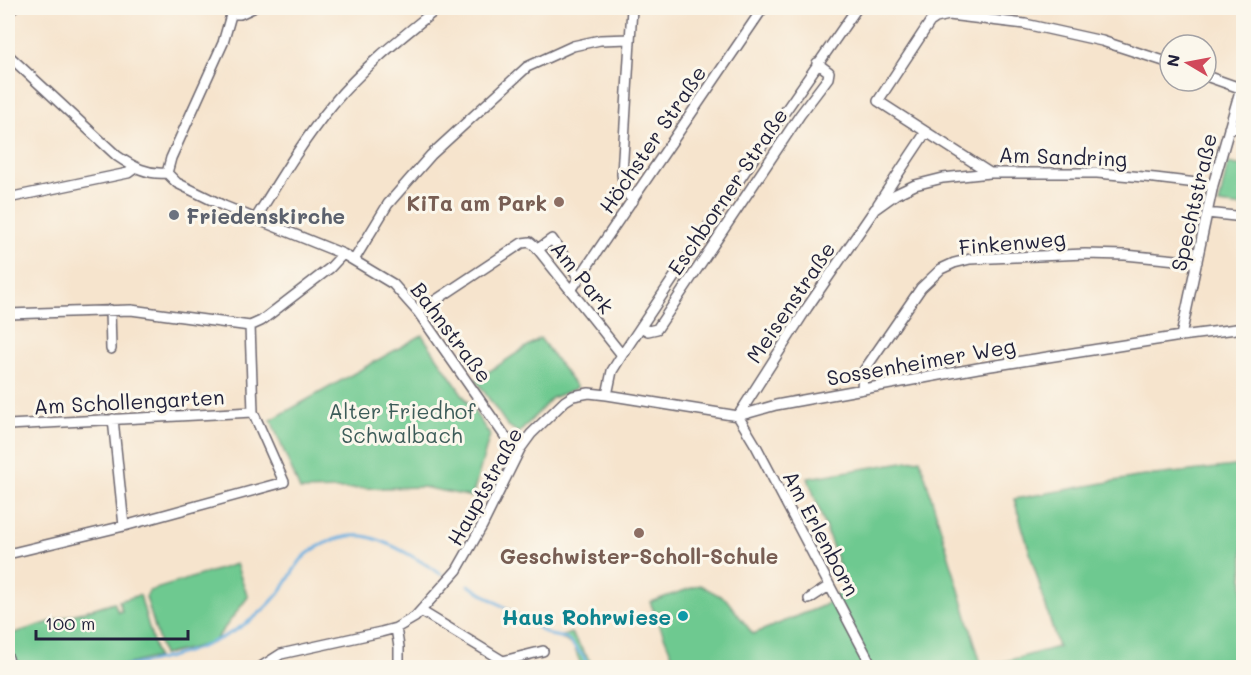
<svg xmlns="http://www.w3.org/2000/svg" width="1251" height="675" font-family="Mali,sans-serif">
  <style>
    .green { fill: #6ec990; stroke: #487666; stroke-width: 1.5 }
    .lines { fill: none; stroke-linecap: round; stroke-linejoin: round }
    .stream { stroke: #6bafe0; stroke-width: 3 }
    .minor-casing { stroke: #6c666e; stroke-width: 12 }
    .minor { stroke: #fff; stroke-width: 9 }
    .education-dot { fill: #8d6e63; stroke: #fbf7ec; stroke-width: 2 }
    .worship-dot { fill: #6b7280; stroke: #fbf7ec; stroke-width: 2 }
    .culture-dot { fill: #0f9aa8; stroke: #fbf7ec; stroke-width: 2 }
    .labels { text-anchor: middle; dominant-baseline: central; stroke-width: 6; stroke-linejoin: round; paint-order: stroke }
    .street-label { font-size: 21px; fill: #22223b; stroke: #fbf7ec }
    .education-label { font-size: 21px; font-weight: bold; fill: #785e54; stroke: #fbf7ec; text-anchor: end }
    .worship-label { font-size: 21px; font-weight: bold; fill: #5b616d; stroke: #fbf7ec; text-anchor: start }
    .park-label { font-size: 21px; fill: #3d5c59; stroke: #fbf7ec }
    .culture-label { font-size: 21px; font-weight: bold; fill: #0d838f; stroke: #fbf7ec; text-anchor: end }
  </style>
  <rect width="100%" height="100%" fill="#fbf7ec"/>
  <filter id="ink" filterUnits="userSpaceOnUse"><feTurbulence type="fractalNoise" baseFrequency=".0167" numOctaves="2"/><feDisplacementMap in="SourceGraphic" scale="12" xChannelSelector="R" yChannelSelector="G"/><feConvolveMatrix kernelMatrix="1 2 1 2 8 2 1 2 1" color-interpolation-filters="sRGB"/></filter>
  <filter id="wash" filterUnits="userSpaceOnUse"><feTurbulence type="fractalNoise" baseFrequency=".008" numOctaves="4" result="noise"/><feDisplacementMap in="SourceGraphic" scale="24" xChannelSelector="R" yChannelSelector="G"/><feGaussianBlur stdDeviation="1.35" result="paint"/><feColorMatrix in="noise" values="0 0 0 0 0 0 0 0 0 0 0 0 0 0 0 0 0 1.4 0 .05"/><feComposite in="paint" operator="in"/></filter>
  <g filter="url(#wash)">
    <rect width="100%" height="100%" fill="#f6e4cd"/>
    <path class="green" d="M1228,163L1243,166V207L1219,204Z
      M422,335L490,435L472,497L423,487L300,490L271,420Z
      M540,338L577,388L552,398L519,433L507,425L476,380Z
      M920,459L982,667H677L650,602L700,585L726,599L753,634L825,605L846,585L808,478Z
      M1243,465V667H984L1058,647L1014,499L1137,477Z
      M236,564L248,597L213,643L163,655L146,597L149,591Z
      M140,595L157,657L125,665L98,667H15L8,635L114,602L118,612L122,611L119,601Z
      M571,633L594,667H582L574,647L560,637Z"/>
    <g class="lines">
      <path class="stream" d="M468,585L550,635L566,638L584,657L588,668
        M115,668C161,661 209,650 248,622C258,615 270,604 278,594C287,584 292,571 301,560C316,543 350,531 372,538C394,544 422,562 441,574"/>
    </g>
  </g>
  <g filter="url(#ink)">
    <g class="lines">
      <g class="minor-casing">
        <path id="minor" d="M632,8L622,174L624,189L633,201
          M1241,8H1244
          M8,14L13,8
          M232,14H240L253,8
          M8,55L117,156C133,167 148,175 167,173
          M1170,63L1102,41L1025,24L949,15L936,18L930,22L878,101L990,173H1097L1155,178L1213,185
          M1206,76L1240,88
          M1229,128L1244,129
          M167,173L177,183L224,206L343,254L393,284L418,312L507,439L520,449
          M167,173L171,158L223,43L233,8
          M8,198L128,173L135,168
          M878,204L926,132
          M1207,213L1244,217
          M256,218C280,179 304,139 333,104C363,67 402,37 438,8
          M538,249L552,239L579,278
          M354,260L388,204L431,155L527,67L573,46L600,40L630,39
          M571,290L763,8
          M110,310L111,349
          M418,312L522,243L530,242L536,247L622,355
          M8,314L131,310L250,326L261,321L330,268L343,254
          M641,327L648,331L657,329L800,115L828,78L829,72L817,63
          M1181,336L1213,185L1244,77
          M862,389L863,372L921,288L941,269L954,263L970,259L1085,254L1125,255L1197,262
          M607,395L612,371L622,355L784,113L857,8
          M738,416L807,308L875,209L896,194L915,185L943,178L990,173
          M738,416L756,446L873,668
          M113,419L124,526
          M8,425L253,412
          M8,554L124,526L284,482L253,412L250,326
          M809,599L829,586
          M421,611L503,661L543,651
          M396,628L399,647V668
          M8,658L10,668
          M259,668L281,654L381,632L396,628L415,617L457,570L482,526L520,449L531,434L565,401L573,396L589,393L607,395L738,416L776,405L978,368L1181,336L1244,328"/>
      </g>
      <use href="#minor" class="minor"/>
    </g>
  </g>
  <g class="education-dot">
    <circle cx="559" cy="202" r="6"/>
    <circle cx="639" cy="533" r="6"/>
  </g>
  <circle class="worship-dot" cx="174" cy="215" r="6"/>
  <circle class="culture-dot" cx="683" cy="616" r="6"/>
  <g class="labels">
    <g class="street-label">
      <text transform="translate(652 139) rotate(-56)">Höchster Straße</text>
      <text transform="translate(1063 156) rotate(2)">Am Sandring</text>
      <text transform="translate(727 191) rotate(-56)">Eschborner Straße</text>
      <text transform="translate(1193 202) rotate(-77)">Spechtstraße</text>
      <text transform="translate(1012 242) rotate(-5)">Finkenweg</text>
      <text transform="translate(583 277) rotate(51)">Am Park</text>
      <text transform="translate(790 302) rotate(-56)">Meisenstraße</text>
      <text transform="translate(452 332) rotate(53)">Bahnstraße</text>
      <text transform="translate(921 361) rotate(-10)">Sossenheimer Weg</text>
      <text transform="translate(129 401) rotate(-3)">Am Schollengarten</text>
      <text transform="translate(484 486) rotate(-61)">Hauptstraße</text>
      <text transform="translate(822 533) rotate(62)">Am Erlenborn</text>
    </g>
    <g class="education-label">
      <text x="547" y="202">KiTa am Park</text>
      <text x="639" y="555" text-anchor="middle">Geschwister-Scholl-Schule</text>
    </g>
    <g class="worship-label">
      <text x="186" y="215">Friedenskirche</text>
    </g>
    <g class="park-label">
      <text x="402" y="410">Alter Friedhof<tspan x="402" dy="24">Schwalbach</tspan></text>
    </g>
    <g class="culture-label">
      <text x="671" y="616">Haus Rohrwiese</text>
    </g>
  </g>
  <rect width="1251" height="675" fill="none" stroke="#fbf7ec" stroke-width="30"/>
  <g transform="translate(1188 63) rotate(280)"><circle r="28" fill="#fbf7ec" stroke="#a4a2a5" stroke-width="1.5"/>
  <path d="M0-4.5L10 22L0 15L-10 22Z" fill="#d1495b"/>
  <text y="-9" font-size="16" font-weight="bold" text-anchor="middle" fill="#22223b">N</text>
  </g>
  <path d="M36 630v9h152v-9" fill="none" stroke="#22223b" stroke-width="3"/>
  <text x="45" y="630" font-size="18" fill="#22223b" stroke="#fbf7ec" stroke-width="4.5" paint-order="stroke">100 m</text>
</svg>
